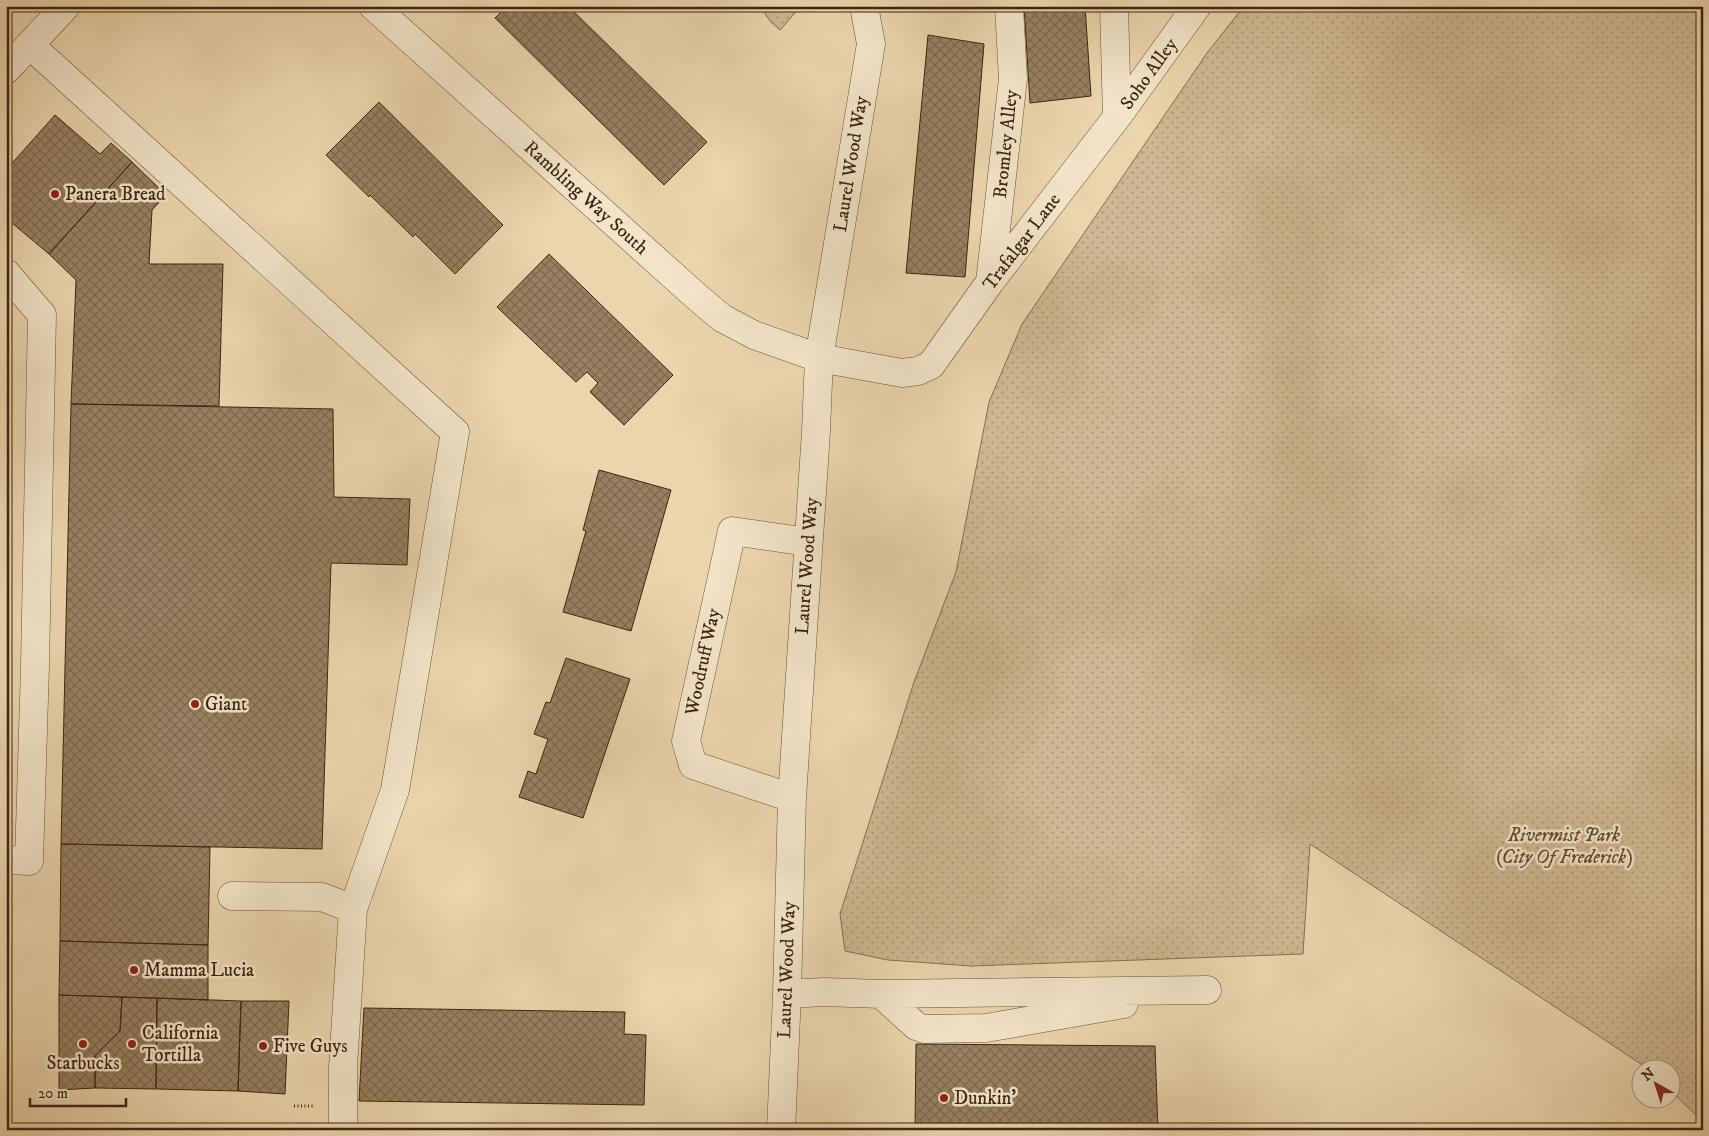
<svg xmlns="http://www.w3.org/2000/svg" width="1709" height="1136" font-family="'IM FELL DW Pica',serif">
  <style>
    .green { fill: url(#green-dots); stroke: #866e52 }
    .building { fill: url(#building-cross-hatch); stroke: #3e2511 }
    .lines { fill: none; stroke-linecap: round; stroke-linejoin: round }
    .minor-casing { stroke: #695138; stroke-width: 29 }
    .path { stroke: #3e2511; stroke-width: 3; stroke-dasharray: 1 2.5; stroke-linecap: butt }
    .minor { stroke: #f2e4c9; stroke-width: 28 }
    .poi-dot { fill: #8f2418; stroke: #f2e4c9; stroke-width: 2 }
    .labels { text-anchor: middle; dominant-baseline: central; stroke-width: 5; stroke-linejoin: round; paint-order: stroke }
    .street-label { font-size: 19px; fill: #3e2511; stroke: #f2e4c9 }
    .poi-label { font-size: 19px; fill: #3e2511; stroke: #f2e4c9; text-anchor: start }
    .park-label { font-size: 19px; font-style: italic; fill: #624a31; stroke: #f2e4c9 }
  </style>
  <defs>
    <pattern id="green-dots" width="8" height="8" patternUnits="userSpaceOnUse" patternTransform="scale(1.25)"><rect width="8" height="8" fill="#ceb792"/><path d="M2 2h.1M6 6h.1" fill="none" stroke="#a99576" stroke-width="1.8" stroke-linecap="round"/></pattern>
    <pattern id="building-cross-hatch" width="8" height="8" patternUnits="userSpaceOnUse" patternTransform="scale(1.25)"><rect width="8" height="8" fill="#988162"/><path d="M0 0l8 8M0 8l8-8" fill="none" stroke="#7d694f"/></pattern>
  </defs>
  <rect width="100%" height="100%" fill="#ebd5ac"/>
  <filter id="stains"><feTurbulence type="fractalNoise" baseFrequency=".004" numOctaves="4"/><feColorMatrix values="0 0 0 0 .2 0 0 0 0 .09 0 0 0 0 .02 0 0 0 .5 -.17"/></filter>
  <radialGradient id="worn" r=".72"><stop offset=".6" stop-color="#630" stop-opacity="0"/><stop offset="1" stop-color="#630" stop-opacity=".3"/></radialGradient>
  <path class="green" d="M760,6H801L780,30L770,21Z
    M1244,6H1703V1122L1672,1092V1068H1647L1310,844L1303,954L971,966L888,960L845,951L840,914L914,682L956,572L989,402L1022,324L1207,53Z"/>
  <path class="building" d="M507,6H568L707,142L664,185L495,18Z
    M1024,6H1085L1091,96L1030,103Z
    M928,35L984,44L965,277L906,273Z
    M379,102L503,225L455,274L415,234L413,237L370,195L369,197L326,155Z
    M55,115L100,154L111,143L132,162L49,254L6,218V170Z
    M132,162L166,195L152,210L149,264H223L219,406L71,404L76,280L49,254Z
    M549,254L673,375L624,425L590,392L598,383L587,372L576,382L497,307Z
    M71,404L333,409L334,497L410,499L407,565L331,563L322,849L61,844Z
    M599,470L671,490L631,631L563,612L586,531L583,530Z
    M566,658L630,679L583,818L519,797L528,771L536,774L548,739L534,734L546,702L550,703Z
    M61,844L210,847L208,945L60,941Z
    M60,941L208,945V1000L59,995Z
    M59,995L122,997L120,1031L95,1056V1088L59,1090Z
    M122,997L157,998L156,1089L95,1088V1056L120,1031Z
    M157,998L241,1001L238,1091L156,1089Z
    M241,1001H289L285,1094L238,1091Z
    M364,1008L625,1012L624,1034L646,1035L644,1105L359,1101Z
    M916,1044L1155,1046L1158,1130H915Z"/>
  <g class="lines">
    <g class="minor-casing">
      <path id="minor" d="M373,6L697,297L722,318L754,335L819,358L902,373L918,371L931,365L990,282L1117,117L1114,6
        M31,46L455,432L395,790L353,909
        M6,70L66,6
        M1117,117L1197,6
        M6,273L42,315L35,666L29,861L6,860
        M990,282L1013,79L1009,6
        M792,798L693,765L686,741L732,531L808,542
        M232,896L322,897L353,909L343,1067V1130
        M787,994L824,992L881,994L1207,990
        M881,994L916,1026L924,1029L986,1028L1124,1004
        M781,1130L787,994L792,798L816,431L819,358L871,44L864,6"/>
    </g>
    <path class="path" d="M294,1106H314"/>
    <use href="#minor" class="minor"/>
  </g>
  <g class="poi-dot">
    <circle cx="55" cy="194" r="5"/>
    <circle cx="195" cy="704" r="5"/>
    <circle cx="134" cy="970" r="5"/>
    <circle cx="83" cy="1044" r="5"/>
    <circle cx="132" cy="1044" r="5"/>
    <circle cx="263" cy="1046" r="5"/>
    <circle cx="944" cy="1098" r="5"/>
  </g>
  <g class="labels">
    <g class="street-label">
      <text transform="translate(1149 74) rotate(-54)">Soho Alley</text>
      <text transform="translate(1006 144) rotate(-84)">Bromley Alley</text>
      <text transform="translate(851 164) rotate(-81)">Laurel Wood Way</text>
      <text transform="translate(586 198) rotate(42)">Rambling Way South</text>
      <text transform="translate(1022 242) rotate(-53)">Trafalgar Lane</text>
      <text transform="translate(807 566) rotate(-86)">Laurel Wood Way</text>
      <text transform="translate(703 662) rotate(-78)">Woodruff Way</text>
      <text transform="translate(787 970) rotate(-88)">Laurel Wood Way</text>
    </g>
    <g class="poi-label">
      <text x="65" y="194">Panera Bread</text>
      <text x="205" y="704">Giant</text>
      <text x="144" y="970">Mamma Lucia</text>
      <text x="142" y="1033">California<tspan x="142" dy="22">Tortilla</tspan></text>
      <text x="273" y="1046">Five Guys</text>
      <text x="83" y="1063" text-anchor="middle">Starbucks</text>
      <text x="954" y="1098">Dunkin'</text>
    </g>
    <g class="park-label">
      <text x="1564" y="835">Rivermist Park<tspan x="1564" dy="22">(City Of Frederick)</tspan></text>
    </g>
  </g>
  <rect width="1709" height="1136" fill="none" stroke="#ebd5ac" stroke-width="25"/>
  <rect x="8" y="8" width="1694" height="1121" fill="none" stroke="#3e2511" stroke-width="2.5"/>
  <rect x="12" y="12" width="1684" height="1111" fill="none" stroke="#3e2511"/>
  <g transform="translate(1656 1084) rotate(321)"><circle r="24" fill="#f2e4c9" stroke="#aa987f"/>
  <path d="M0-4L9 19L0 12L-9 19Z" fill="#8f2418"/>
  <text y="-8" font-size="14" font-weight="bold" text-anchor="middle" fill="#3e2511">N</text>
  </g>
  <path d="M30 1098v8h96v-8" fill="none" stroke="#3e2511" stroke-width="2.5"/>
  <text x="38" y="1098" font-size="15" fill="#3e2511" stroke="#f2e4c9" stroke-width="4" paint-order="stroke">20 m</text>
  <rect width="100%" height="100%" filter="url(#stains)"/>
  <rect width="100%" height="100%" fill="url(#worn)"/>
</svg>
